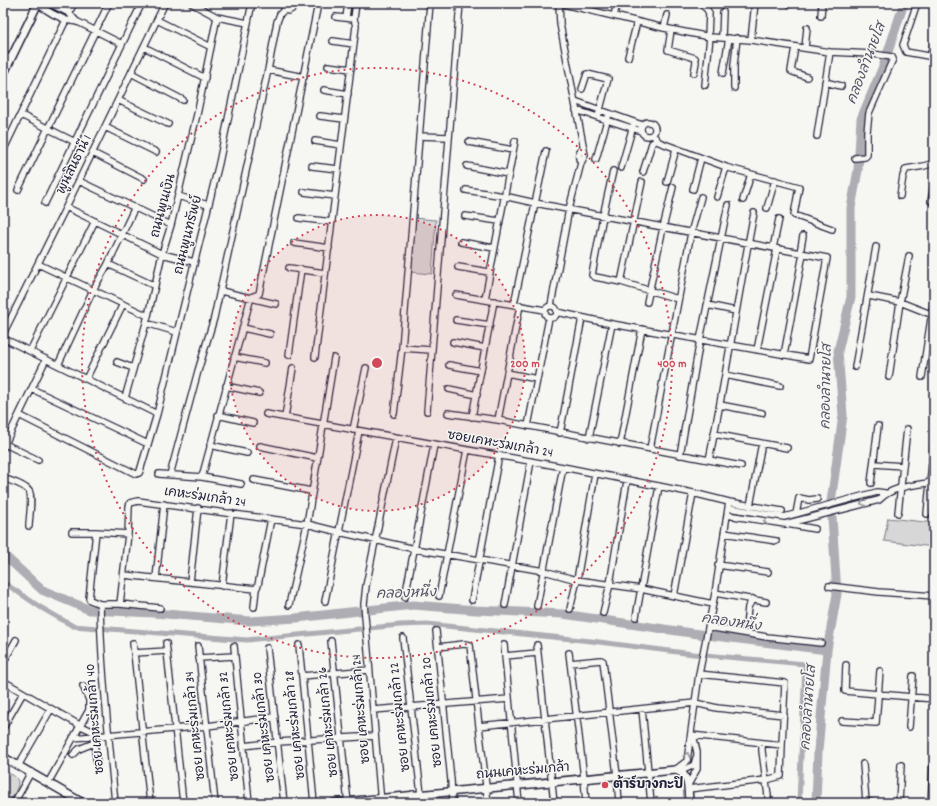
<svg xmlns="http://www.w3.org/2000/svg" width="937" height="806" font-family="Dekko,'Playpen Sans Thai',sans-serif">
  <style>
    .green { fill: #d7d7d7; stroke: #7c7c89 }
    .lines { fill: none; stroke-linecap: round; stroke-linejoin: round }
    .canal { stroke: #adadb3; stroke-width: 5 }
    .river { stroke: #adadb3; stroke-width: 9 }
    .minor-casing { stroke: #22223b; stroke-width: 8 }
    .tertiary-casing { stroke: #22223b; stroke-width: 10 }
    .minor { stroke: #f6f6f2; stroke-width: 5.5 }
    .tertiary { stroke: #f6f6f2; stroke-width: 7 }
    .oneway { stroke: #9797a0 }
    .ring { fill: none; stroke: #d1495b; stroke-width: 2; stroke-dasharray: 2 4 }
    .poi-dot { fill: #d1495b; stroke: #f6f6f2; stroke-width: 1.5 }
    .labels { text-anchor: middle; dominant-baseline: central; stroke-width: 3; stroke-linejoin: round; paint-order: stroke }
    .street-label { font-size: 13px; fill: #22223b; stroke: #f6f6f2 }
    .poi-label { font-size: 13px; font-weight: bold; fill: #22223b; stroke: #f6f6f2; text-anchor: start }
    .water-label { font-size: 14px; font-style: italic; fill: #535365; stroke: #f6f6f2 }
    .centre { fill: #d1495b; stroke: #f6f6f2; stroke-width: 2 }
    .ring-label { font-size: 12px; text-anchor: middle; font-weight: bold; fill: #d1495b; stroke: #f6f6f2; stroke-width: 3; stroke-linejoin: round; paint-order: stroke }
  </style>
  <rect width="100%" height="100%" fill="#f6f6f2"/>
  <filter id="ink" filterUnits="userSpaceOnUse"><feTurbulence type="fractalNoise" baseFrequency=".025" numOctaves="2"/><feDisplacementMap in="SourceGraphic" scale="8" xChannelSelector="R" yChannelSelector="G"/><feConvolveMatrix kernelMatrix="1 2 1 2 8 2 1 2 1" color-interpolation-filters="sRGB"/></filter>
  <g filter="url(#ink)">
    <path class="green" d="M413,218L436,220L432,274L409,272Z
      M888,518L934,523V547L884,541Z
      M3,770C7,773 15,775 17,779C21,785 12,797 9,803H3Z"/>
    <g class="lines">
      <path class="canal" d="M3,582L40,607L73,626L110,629L247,640L400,625L427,624L591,641L693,654L805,664L799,803"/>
      <path class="river" d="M3,554L42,590L90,610L154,613L250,621L296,618L413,605L476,610L563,614L691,633L827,650
        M816,803L818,751L827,650L837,594L831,502L843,415L838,351L851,297V208L858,170L861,119L884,64L904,3"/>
      <g class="minor-casing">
        <path id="minor" d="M49,3L69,13L77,22
          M191,3L217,17L248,23
          M559,3L664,28L710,37L751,40L830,52L873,54L892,57L893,59L869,113L867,132V155L865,157L855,158
          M917,3L903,45L906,52L934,57
          M37,4L53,14L66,20L78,22L122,44
          M790,4V3
          M704,7L706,8L709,13L708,37
          M285,9L288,11L292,9L293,6L292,3
          M69,13L74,3
          M614,16L617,3
          M821,16L822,3
          M346,18L348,3
          M354,19L356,3
          M157,20L211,47
          M664,28L667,15
          M671,30L668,50L695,58L696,62L694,73
          M722,38L723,12
          M751,40L755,3
          M333,41L354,44
          M144,47L205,78
          M795,47L791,71L793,72L807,77
          M805,48L807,28
          M3,55L11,59
          M930,56L934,42
          M628,57L637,22
          M328,66L351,69
          M268,70L304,77
          M131,73L183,100
          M723,73L729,38
          M825,82L841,86
          M705,85L710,37
          M734,88V65L737,38
          M582,89L587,74L608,79L598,117
          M324,90L348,94
          M118,100L168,124
          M575,101L642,125
          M576,110L641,131
          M21,115L75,142
          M320,116L344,119
          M641 129a7 7 0 1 1 14 0a7 7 0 1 1-14 0Z
          M105,127L156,152
          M653,135L659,142L726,167L717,197
          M419,136L449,137
          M817,136L830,52
          M315,141L341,145
          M469,142L513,150
          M3,151L66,20
          M93,153L144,179
          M596,159L608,117
          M581,163C577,157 578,153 583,148
          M312,166L338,169
          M467,166L508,174
          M725,167L799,187L794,215L832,229
          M621,168L633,126
          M613,171L603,216L592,275L595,277L621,282L678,299
          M643,172L652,143L657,140
          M79,181L171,225
          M667,182L676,149
          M693,189L701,158
          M18,190L109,3
          M466,190L504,196L535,203L827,258L809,359L612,324L557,312
          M304,192L335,196
          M178,196L208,205
          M900,196L903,176L906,169L924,166L934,163
          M743,200L751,174
          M931,201L934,184
          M45,203L142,3
          M66,207L162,254L194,262
          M767,208L775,180
          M465,216L499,221
          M299,218L332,222
          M461,242L494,248
          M294,243L329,248
          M773,248L779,219
          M800,253L803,236
          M38,264L148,316
          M108,264L155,286
          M458,267L489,272
          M289,268L325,273
          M621,282L642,182
          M221,291L276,304
          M456,295L545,310
          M869,296L900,302L933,315
          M485,299L515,141
          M647,302L663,228L673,187
          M514,304L546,151
          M551,305L569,209L581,163L585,155L560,24L559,3
          M707,305L736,311
          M545 312a6 6 0 1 1 12 0a6 6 0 1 1-12 0Z
          M456,320L490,325
          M146,323L177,332
          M243,328L270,334
          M453,342L485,348
          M402,348L431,350
          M757,350L777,249
          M30,351L95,221
          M289,355L301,269
          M784,355L803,254
          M234,357L265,363
          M315,357L356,26L354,19L336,17
          M117,362L133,368
          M58,365L93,290L108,264L135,207
          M449,365L481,371
          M855,367L876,247
          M507,373L537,379
          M725,375L780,386
          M889,377L900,302L909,256
          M922,377L934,299
          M86,379L123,304
          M226,386L259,393
          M32,389L148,444
          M449,389L477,395
          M125,398L148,316L162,254L171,225L198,110L217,17
          M720,405L762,413
          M427,411L460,3
          M448,413L498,420L741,466
          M157,414L7,340L3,337L5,330L66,207L165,3
          M266,414L563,467L693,493L729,502L782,511
          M394,414L402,348L430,3
          M19,415L136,474L139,473L140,471L157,414L219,163L252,3
          M218,415L253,423
          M285,417L293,368
          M472,417L494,301
          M498,420L520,305
          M528,426L549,318
          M353,430L366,368
          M560,433L582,318
          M714,434L787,448
          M589,438L612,324
          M5,444L38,460
          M620,444L642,329
          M210,445L247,453
          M260,446L317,458
          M3,448L46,359
          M650,449L691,233L701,197
          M680,455L700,340L728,205
          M709,460C726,378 738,295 754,213
          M874,464L903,466
          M159,474L202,477L241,484
          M170,475L198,371L214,318L268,70L277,22L280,14L285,9L284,6L285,3
          M202,477L251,297L259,294L318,4
          M3,478C10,481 24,484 29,491C33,497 29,518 29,526
          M254,480L311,491
          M871,483L878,426
          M750,506L761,448
          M728,508L784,517L877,492L885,493
          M898,513L907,429
          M796,514L799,498L809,500L817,499
          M927,514L934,442
          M727,515L785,524L879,500C892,486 916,485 934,482
          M787,524L815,529
          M72,532H96
          M724,533L776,541
          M128,534L96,532L89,598L90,600L100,604H120L160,608
          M718,565L768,572
          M124,575L256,589
          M156,578L164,504
          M190,582L198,508
          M222,586L231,513
          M829,586L879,592L934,596
          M715,593L766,602
          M3,595V594
          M439,596L467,450
          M674,596L693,493
          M405,597L434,445
          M472,600L499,455
          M325,601L359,431
          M100,604C101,670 109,736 115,803
          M120,604L128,534L129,507L130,503L138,501L307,524L339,532L415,549L544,571L577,580L641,589L713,604
          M289,605L307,524L334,358
          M505,605L531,461
          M537,606L563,467
          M254,607L256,589L258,585L271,519
          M570,609L577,580L595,474
          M603,613L610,584L627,481
          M636,617L659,486
          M746,626L748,607L753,599
          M708,627L767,637L821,643
          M436,631L451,780L452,803
          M403,638L421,794
          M331,641L348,803
          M133,643L150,803
          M299,645L314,803
          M504,645L519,803
          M537,645L554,803
          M198,646L215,803
          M234,646L249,803
          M438,647L464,644L470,645L479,726L488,803
          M267,648L284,803
          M167,651L183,803
          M134,653L167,651L166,643
          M569,653L584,778L586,803
          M505,656L537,653
          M199,658L234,656
          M3,663L16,640
          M570,663L601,660L603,661L617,775L619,803
          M846,665L845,691L934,699
          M302,676L369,670
          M3,681L81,726L101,735
          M642,709L651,803
          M373,710L509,699
          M842,721L876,723L880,671
          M479,726L695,703L717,708L784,715
          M909,727L913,676
          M3,728L23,693
          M691,735L782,745L785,683L699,674
          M93,736L97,764
          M73,738L207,726L275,717
          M762,744V751L769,803
          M243,746L278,742L375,736
          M73,755L79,749L94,743
          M863,764L866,802L874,803
          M18,766L51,709
          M675,770L687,761L699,674L715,593L729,502
          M681,771L694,765L696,758
          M48,783L89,710V700L83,686
          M688,785L697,769V752L693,735
          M688,789L766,780L781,776L782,745
          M413,794L414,803
          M14,803L31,772
          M381,803L364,604L366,586L396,438
          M899,803L901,765
          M931,803L933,766"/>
      </g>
      <g class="tertiary-casing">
        <path id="tertiary" d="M3,75L38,3
          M3,757L83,803
          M334,803L675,770C690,773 688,790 689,803"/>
      </g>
      <use href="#minor" class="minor"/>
      <use href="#tertiary" class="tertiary"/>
    </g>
    <defs><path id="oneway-chevron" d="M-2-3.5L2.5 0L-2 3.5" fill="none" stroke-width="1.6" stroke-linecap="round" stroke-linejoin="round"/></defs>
    <g class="oneway">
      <use href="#oneway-chevron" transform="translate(863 503) rotate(166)"/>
      <use href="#oneway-chevron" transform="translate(766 521) rotate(-171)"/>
      <use href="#oneway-chevron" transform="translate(687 755) rotate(-75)"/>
    </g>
  </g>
  <circle cx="377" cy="363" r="148" fill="#d1495b" fill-opacity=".12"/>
  <g class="ring">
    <circle cx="377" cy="363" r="148"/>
    <circle cx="377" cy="363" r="295"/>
  </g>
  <circle class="poi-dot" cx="605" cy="785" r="4"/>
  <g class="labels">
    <g class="street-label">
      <text transform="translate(75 165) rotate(-64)">พูนสินธานี 1</text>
      <text transform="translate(164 206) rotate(-75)">ถนนพูนเงิน</text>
      <text transform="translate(189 235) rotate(-76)">ถนนพูนทรัพย์</text>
      <text transform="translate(500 445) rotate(10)">ซอยเคหะร่มเกล้า 24</text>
      <text transform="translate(205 498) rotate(8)">เคหะร่มเกล้า 24</text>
      <text transform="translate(362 709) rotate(-95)">ซอย เคหะร่มเกล้า 24</text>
      <text transform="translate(433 712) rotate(-96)">ซอย เคหะร่มเกล้า 20</text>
      <text transform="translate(401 717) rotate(-96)">ซอย เคหะร่มเกล้า 22</text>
      <text transform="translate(96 719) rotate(-95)">ซอย เคหะร่มเกล้า 40</text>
      <text transform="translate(329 722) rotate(-96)">ซอย เคหะร่มเกล้า 26</text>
      <text transform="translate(296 725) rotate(-96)">ซอย เคหะร่มเกล้า 28</text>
      <text transform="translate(196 726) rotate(-96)">ซอย เคหะร่มเกล้า 34</text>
      <text transform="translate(230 726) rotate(-96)">ซอย เคหะร่มเกล้า 32</text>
      <text transform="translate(265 727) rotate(-97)">ซอย เคหะร่มเกล้า 30</text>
      <text transform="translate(523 772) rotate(-5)">ถนนเคหะร่มเกล้า</text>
    </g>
    <g class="poi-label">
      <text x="613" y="785">ต้าร์บางกะปิ</text>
    </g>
    <g class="water-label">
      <text transform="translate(867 64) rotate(-69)">คลองลำนายโส</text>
      <text transform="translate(827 387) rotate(-89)">คลองลำนายโส</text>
      <text transform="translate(406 594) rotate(-2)">คลองหนึ่ง</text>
      <text transform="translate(731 623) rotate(8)">คลองหนึ่ง</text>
      <text transform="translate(809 708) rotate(-86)">คลองลำนายโส</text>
    </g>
  </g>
  <circle cx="377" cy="363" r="6" class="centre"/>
  <g class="ring-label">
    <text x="525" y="367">200 m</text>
    <text x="672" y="367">400 m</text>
  </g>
  <rect width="937" height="806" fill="none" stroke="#f6f6f2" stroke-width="16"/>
  <rect x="8" y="8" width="921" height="790" fill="none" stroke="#22223b" stroke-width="1.5" filter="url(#ink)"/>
</svg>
